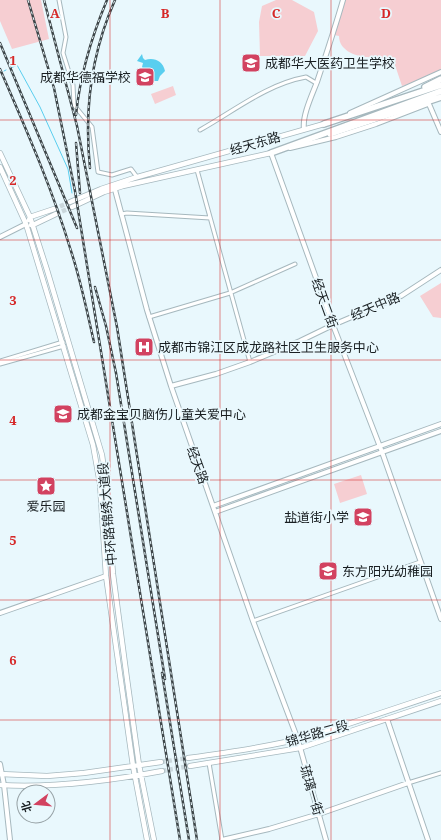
<svg xmlns="http://www.w3.org/2000/svg" width="441" height="840" font-family="'Noto Serif','Noto Sans SC',serif">
  <style>
    .green { fill: #f6ced2 }
    .water { fill: #59ceef }
    .lines { fill: none; stroke-linecap: round; stroke-linejoin: round }
    .stream { stroke: #59ceef; stroke-width: 1 }
    .primary-tunnel { stroke: #cad7dc; stroke-width: 4.5; stroke-dasharray: 4.5 2; stroke-linecap: butt }
    .street-casing { stroke: #a6b8be; stroke-width: 5 }
    .secondary-casing { stroke: #a6b8be; stroke-width: 6 }
    .primary-casing { stroke: #a6b8be; stroke-width: 6 }
    .highway-casing { stroke: #a6b8be; stroke-width: 8 }
    .street { stroke: #fff; stroke-width: 3 }
    .secondary { stroke: #fff; stroke-width: 4 }
    .primary { stroke: #fff; stroke-width: 4.5 }
    .highway { stroke: #fff; stroke-width: 5.5 }
    .rail-casing { stroke: #3d4548; stroke-width: 2.5 }
    .rail { stroke: #e9f8fd; stroke-width: 1; stroke-dasharray: 3; stroke-linecap: butt }
    .grid { fill: none; stroke: #d62828; stroke-width: 1; stroke-opacity: 0.55 }
    .labels { text-anchor: middle; dominant-baseline: central; stroke-width: 3.5; stroke-linejoin: round; paint-order: stroke }
    .poi-label { font-size: 13px; fill: #191f22; stroke: #e9f8fd; text-anchor: start }
    .street-label { font-size: 13px; fill: #191f22; stroke: #e9f8fd }
    .grid-label { font-size: 13px; text-anchor: middle; font-weight: bold; fill: #d62828; stroke: #e9f8fd; stroke-width: 3.5; stroke-linejoin: round; paint-order: stroke }
  </style>
  <rect width="100%" height="100%" fill="#e9f8fd"/>
  <path class="green" d="M0,0H41L49,39L12,49L0,21Z
    M276,0H292L314,12L318,31L305,56H260L259,22L262,6Z
    M345,0H441V74L402,86L394,62L379,64L378,57C364,59 339,54 339,36L334,35Z
    M173,86L176,95L155,104L151,94Z
    M441,283V318L433,317L420,296Z
    M361,475L367,494L340,503L334,484Z"/>
  <path class="water" d="M142,54L143,58L145,60C154,57 163,61 165,71L160,76L158,81H151L142,67L143,63L137,61Z"/>
  <g class="lines">
    <path class="stream" d="M11,68L17,65L40,107L68,169L72,193
      M4,71L6,70"/>
    <path class="primary-tunnel" d="M54,209L70,202
      M56,214L72,207
      M161,762L188,758
      M162,771L190,766"/>
    <g class="street-casing">
      <path id="street" d="M59,0L66,37L63,53L73,85L74,105L92,127L98,172L112,175L131,169L137,177
        M200,130C234,111 267,84 306,77L316,83
        M197,170L250,362
        M121,214L127,213L210,218
        M149,317L230,293L295,264
        M0,361L63,342
        M0,364L64,346
        M253,621L420,562
        M209,763L222,840
        M408,783L441,773"/>
    </g>
    <g class="secondary-casing">
      <path id="secondary" d="M429,104L441,132
        M350,113L441,72
        M304,129C302,116 312,95 317,82C326,55 335,28 343,0
        M290,148L336,137L376,124L428,104
        M272,153H271L333,325L382,452L441,619
        M114,186L147,310L171,386L253,621L298,740L326,840
        M0,237L26,224
        M171,386L216,374L250,362L300,341L333,325L401,296L441,270
        M213,506L441,424
        M215,512L441,431
        M0,613L106,576
        M387,719L428,840
        M0,764L4,785L10,840
        M222,840L269,829L319,814L408,783"/>
    </g>
    <g class="primary-casing">
      <path id="primary" d="M0,153L30,217L47,270L102,455L106,484L113,574L127,679L139,765L154,840
        M0,167L26,224L93,445L100,484L106,576L133,766L147,840
        M70,202L101,189L134,178L324,124
        M72,207L104,192L123,186L271,153
        M29,220L30,217L54,209
        M31,225H33L56,214
        M188,758C231,752 274,746 315,735L441,693
        M190,766L300,748L441,701
        M0,774L47,776L84,773L161,762
        M0,785C54,788 109,781 162,771"/>
    </g>
    <g class="highway-casing">
      <path id="highway" d="M425,87L441,79
        M324,124L441,85
        M330,134L441,97
        M271,153L441,91"/>
    </g>
    <use href="#street" class="street"/>
    <use href="#secondary" class="secondary"/>
    <use href="#primary" class="primary"/>
    <use href="#highway" class="highway"/>
    <g class="rail-casing">
      <path id="rail" d="M28,0L54,88L75,191L180,840
        M44,0L77,126L117,327L197,840
        M0,43L77,228
        M0,69C26,129 52,188 71,251C81,281 87,312 94,342
        M76,115C80,75 91,38 107,0
        M76,143L80,193
        M90,168C84,110 91,54 115,0
        M95,287L106,326L116,373L165,679
        M162,673L189,840"/>
    </g>
    <use href="#rail" class="rail"/>
  </g>
  <path class="grid" d="M110,0V840M220,0V840M331,0V840M0,120H441M0,240H441M0,360H441M0,480H441M0,600H441M0,720H441"/>
  <defs>
    <g id="university-square" transform="scale(1)"><rect x="-9" y="-9" width="18" height="18" rx="4" fill="#d24260" stroke="#e9f8fd"/><path d="M0-5L7-2L0 1L-7-2ZM-4 1L0 2.5L4 1V4Q0 6-4 4Z" fill="#fff"/></g>
    <g id="school-square" transform="scale(1)"><rect x="-9" y="-9" width="18" height="18" rx="4" fill="#d24260" stroke="#e9f8fd"/><path d="M0-5L7-2L0 1L-7-2ZM-4 1L0 2.5L4 1V4Q0 6-4 4Z" fill="#fff"/></g>
    <g id="hospital-square" transform="scale(1)"><rect x="-9" y="-9" width="18" height="18" rx="4" fill="#d24260" stroke="#e9f8fd"/><path d="M-5-5h3v3.5h4V-5h3V5h-3V1.5h-4V5h-3Z" fill="#fff"/></g>
    <g id="sight-square" transform="scale(1)"><rect x="-9" y="-9" width="18" height="18" rx="4" fill="#d24260" stroke="#e9f8fd"/><path d="M0-6L1.8-2.2L6-1.7L2.9 1.2L3.7 5.4L0 3.3L-3.7 5.4L-2.9 1.2L-6-1.7L-1.8-2.2Z" fill="#fff"/></g>
  </defs>
  <g fill-rule="evenodd">
    <use href="#university-square" x="251" y="63"/>
    <use href="#school-square" x="145" y="77"/>
    <use href="#hospital-square" x="144" y="347"/>
    <use href="#school-square" x="63" y="414"/>
    <use href="#sight-square" x="46" y="486"/>
    <use href="#school-square" x="363" y="517"/>
    <use href="#school-square" x="328" y="571"/>
  </g>
  <g class="labels">
    <g class="poi-label">
      <text x="265" y="63">成都华大医药卫生学校</text>
      <text x="131" y="77" text-anchor="end">成都华德福学校</text>
      <text x="158" y="347">成都市锦江区成龙路社区卫生服务中心</text>
      <text x="77" y="414">成都金宝贝脑伤儿童关爱中心</text>
      <text x="46" y="506" text-anchor="middle">爱乐园</text>
      <text x="349" y="517" text-anchor="end">盐道街小学</text>
      <text x="342" y="571">东方阳光幼稚园</text>
    </g>
    <g class="street-label">
      <text transform="translate(255 143) rotate(-16)">经天东路</text>
      <text transform="translate(325 303) rotate(70)">经天二街</text>
      <text transform="translate(375 306) rotate(-23)">经天中路</text>
      <text transform="translate(198 465) rotate(70)">经天路</text>
      <text transform="translate(107 514) rotate(-95)">中环路锦绣大道段</text>
      <text transform="translate(317 733) rotate(-16)">锦华路二段</text>
      <text transform="translate(312 790) rotate(74)">琉璃一街</text>
    </g>
  </g>
  <g class="grid-label">
    <text x="55" y="18">A</text>
    <text x="165" y="18">B</text>
    <text x="276" y="18">C</text>
    <text x="386" y="18">D</text>
    <text x="13" y="65">1</text>
    <text x="13" y="185">2</text>
    <text x="13" y="305">3</text>
    <text x="13" y="425">4</text>
    <text x="13" y="545">5</text>
    <text x="13" y="665">6</text>
  </g>
  <g transform="translate(36 804) rotate(254)"><circle r="19" fill="#e9f8fd" stroke="#96a1a5"/>
  <path d="M0-3L7 15L0 10L-7 15Z" fill="#d24260"/>
  <text y="-6" font-size="11" font-weight="bold" text-anchor="middle" fill="#191f22">北</text>
  </g>
</svg>
